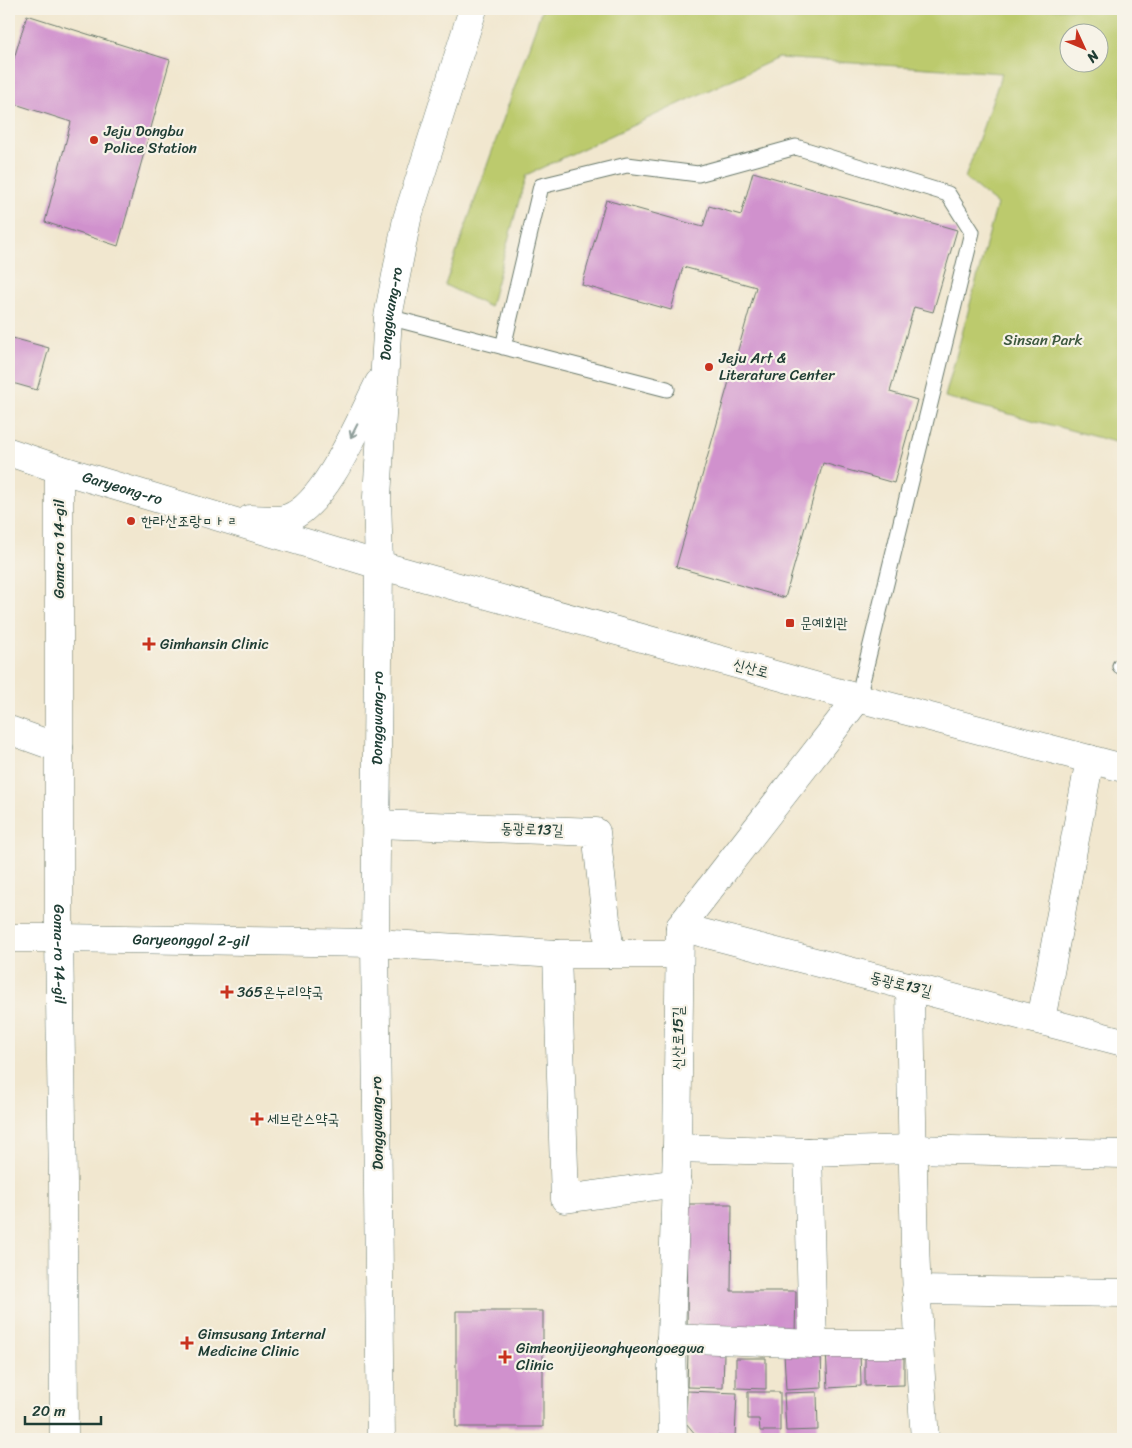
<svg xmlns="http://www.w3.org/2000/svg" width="1132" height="1448" font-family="Sriracha,'Poor Story',sans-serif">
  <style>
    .green { fill: #bcca6d; stroke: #6e8450; fill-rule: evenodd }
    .building { fill: #d091cd }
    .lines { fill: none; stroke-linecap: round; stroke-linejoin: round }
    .service-casing { stroke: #68786a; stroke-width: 17 }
    .minor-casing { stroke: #68786a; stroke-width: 29 }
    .secondary-casing { stroke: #68786a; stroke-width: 29 }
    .service { stroke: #fff; stroke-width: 15 }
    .minor { stroke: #fff; stroke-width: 28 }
    .secondary { stroke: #fff; stroke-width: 28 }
    .oneway { stroke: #8f9e9a }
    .poi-dot { fill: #c8321e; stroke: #f7f3e8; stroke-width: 2 }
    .labels { text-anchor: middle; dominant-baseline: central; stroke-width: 4.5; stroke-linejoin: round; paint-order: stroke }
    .poi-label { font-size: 15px; fill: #1f3d34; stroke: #f7f3e8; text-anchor: start }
    .street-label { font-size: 15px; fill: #1f3d34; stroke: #f7f3e8 }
    .park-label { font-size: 15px; fill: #3e593f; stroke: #f7f3e8 }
  </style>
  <rect width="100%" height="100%" fill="#f7f3e8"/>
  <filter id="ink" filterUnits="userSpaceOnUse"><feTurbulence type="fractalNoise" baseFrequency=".02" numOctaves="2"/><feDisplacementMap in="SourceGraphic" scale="10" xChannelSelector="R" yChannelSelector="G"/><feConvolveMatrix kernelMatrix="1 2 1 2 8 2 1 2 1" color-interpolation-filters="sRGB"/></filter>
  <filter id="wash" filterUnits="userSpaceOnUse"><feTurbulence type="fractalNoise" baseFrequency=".0096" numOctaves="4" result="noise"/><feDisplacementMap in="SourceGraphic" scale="20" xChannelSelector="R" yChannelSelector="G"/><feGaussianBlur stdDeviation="1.12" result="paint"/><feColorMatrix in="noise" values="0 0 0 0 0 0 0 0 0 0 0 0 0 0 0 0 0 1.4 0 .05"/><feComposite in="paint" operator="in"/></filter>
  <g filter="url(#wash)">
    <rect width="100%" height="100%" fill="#f1e7cf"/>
    <path class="green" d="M542,9H1123V444L945,397L997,204L965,178L1002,73L778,58L526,175L490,307L445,285ZM1070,32H1100V62H1070Z"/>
    <g id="blocks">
      <path class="building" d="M27,15L170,60L118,246L45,222L71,122L9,102V75Z
        M753,172L957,230L933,312L914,307L890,392L917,400L894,483L823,463L785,598L676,567L756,287L683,267L671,310L582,285L606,200L703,227L709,206L741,215Z
        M9,337L49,348L37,390L9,382Z
        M688,1204H732L731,1291H796L795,1335H687Z
        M456,1311H543V1427H456Z
        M860,1350L861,1386L828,1388L826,1351Z
        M688,1352L724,1353L723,1388L687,1387Z
        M821,1352L822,1388L786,1390L784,1354Z
        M865,1353H904V1385L865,1386Z
        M736,1358H766V1389L736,1388Z
        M687,1391L737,1393L735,1437L696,1435L686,1423Z
        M748,1392H780V1431H760L759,1419H748Z
        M817,1392L818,1430L786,1431L784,1393Z"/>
    </g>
  </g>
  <g filter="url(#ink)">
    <use href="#blocks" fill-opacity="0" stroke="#68786a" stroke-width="1"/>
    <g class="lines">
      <g class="service-casing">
        <path id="service" d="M388,317L667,389
          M503,347L541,186L627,165L698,174L796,147L948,194L972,232L858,698
          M1120,666L1123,667"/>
      </g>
      <g class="minor-casing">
        <g id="minor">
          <path id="s1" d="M59,469V938L63,1183L64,1439"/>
          <path d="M9,730L59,748"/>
          <path d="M376,824L596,832L610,954"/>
          <path d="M680,927L1123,1042"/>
          <path id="s2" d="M9,938H59L375,943L557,954H679"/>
          <path d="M557,954L565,1199L677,1183"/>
          <path d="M910,986C912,1138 914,1289 925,1439"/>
          <path d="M1041,1020L1090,759"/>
          <path d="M677,1148L808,1152L912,1149L1123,1154"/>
          <path d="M808,1152L813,1344"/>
          <path d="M916,1290L1123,1293"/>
          <path d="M671,1338L813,1344H918"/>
          <path d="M673,1439L671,1338L677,1148L680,927L858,698"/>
        </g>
      </g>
      <g class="secondary-casing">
        <g id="secondary">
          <path id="s3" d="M9,452L59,469L379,565L858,698L1123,768"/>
          <path d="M250,519C263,519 276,522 288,518C326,505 361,418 379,383"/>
          <path id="s4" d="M381,1439L375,943L379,565L377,497L388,317L407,219L473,9"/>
        </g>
      </g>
      <use href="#service" class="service"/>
      <use href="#minor" class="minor"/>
      <use href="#secondary" class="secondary"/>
    </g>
    <defs><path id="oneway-shaft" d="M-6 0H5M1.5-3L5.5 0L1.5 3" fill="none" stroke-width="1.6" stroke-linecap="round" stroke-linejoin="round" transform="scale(1.25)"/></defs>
    <use class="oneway" href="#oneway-shaft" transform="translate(354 431) rotate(117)"/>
  </g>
  <g class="poi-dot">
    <circle cx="94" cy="140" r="5"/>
    <circle cx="709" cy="367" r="5"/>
    <circle cx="131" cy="521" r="5"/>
    <rect x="785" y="618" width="10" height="10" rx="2.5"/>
    <path d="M146.5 636.5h5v5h5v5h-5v5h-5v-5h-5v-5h5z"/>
    <path d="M224.5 984.5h5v5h5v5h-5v5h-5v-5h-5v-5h5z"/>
    <path d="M254.5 1111.5h5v5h5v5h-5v5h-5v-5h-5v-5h5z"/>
    <path d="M184.5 1335.5h5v5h5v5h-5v5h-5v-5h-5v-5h5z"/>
    <path d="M502.5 1349.5h5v5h5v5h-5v5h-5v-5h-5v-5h5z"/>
  </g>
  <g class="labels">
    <g class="poi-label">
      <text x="104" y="131">Jeju Dongbu<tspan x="104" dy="17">Police Station</tspan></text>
      <text x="719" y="358">Jeju Art &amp;<tspan x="719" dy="17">Literature Center</tspan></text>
      <text x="141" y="521">한라산조랑ㅁㅏㄹ</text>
      <text x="800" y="623">문예회관</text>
      <text x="160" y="644">Gimhansin Clinic</text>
      <text x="237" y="992">365온누리약국</text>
      <text x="267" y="1119">세브란스약국</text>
      <text x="198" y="1334">Gimsusang Internal<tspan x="198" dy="17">Medicine Clinic</tspan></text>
      <text x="516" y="1348">Gimheonjijeonghyeongoegwa<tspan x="516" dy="17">Clinic</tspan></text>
    </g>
    <g class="street-label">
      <text stroke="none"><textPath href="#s4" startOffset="1126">Donggwang-ro</textPath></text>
      <text stroke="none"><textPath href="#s3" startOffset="119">Garyeong-ro</textPath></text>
      <text transform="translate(59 549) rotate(-90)">Goma-ro 14-gil</text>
      <text transform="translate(751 668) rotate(15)">신산로</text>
      <text stroke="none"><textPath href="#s4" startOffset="721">Donggwang-ro</textPath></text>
      <text transform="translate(532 829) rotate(2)">동광로13길</text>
      <text stroke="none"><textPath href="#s2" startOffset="182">Garyeonggol 2-gil</textPath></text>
      <text stroke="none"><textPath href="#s1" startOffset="485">Goma-ro 14-gil</textPath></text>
      <text transform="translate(901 984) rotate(14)">동광로13길</text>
      <text transform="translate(678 1038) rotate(-90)">신산로15길</text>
      <text transform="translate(377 1123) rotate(-91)">Donggwang-ro</text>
    </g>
    <g class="park-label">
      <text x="1043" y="340">Sinsan Park</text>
    </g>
  </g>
  <rect width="1132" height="1448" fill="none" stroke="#f7f3e8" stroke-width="30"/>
  <g transform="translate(1084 48) rotate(134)"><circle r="24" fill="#f7f3e8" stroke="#a1aaa0"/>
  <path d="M0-4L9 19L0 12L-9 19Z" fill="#c8321e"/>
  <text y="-8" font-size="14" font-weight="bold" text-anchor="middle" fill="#1f3d34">N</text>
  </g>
  <path d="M25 1416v8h76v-8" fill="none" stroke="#1f3d34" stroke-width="2.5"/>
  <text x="32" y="1416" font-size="15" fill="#1f3d34" stroke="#f7f3e8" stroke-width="4" paint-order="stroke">20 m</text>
</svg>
